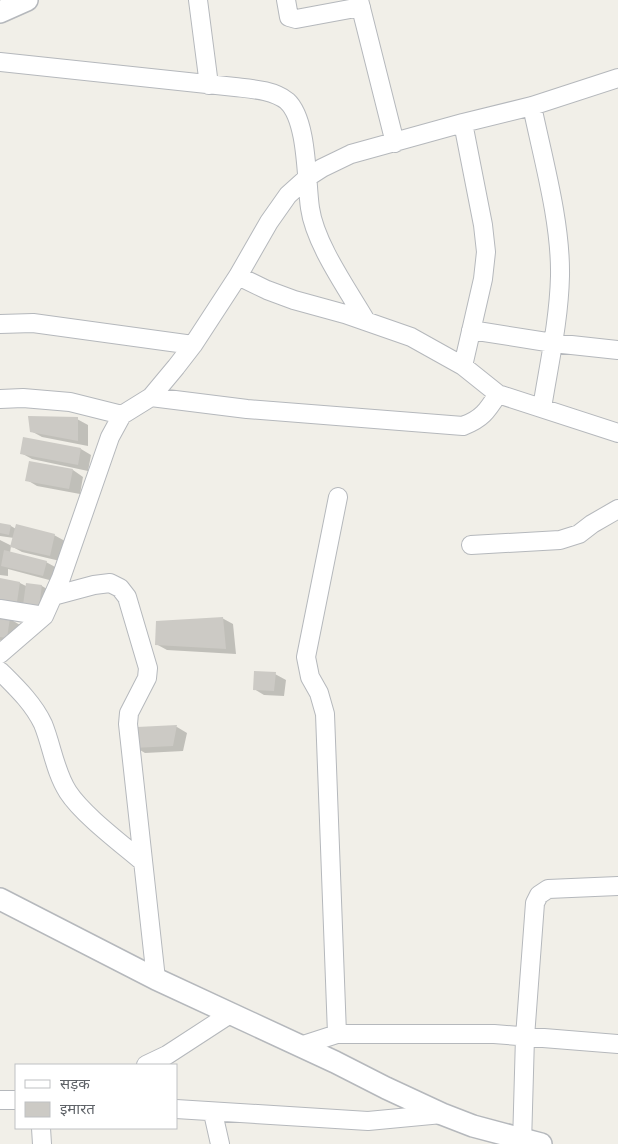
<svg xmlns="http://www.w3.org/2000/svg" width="618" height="1144" font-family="'DM Sans','Noto Sans Devanagari',sans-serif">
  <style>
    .shadow { fill: #0003 }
    .building { fill: #cccac5 }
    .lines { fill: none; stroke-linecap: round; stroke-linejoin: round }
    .minor-casing { stroke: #b5b8bc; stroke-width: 20 }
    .tertiary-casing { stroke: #b5b8bc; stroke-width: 24 }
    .minor { stroke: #fff; stroke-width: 18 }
    .tertiary { stroke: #fff; stroke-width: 21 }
  </style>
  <rect width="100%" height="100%" fill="#f1efe8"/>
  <path class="shadow" d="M77,419L88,425V446L42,437L31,431Z
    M81,449L91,455L88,471L32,459L21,453Z
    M73,470L83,477L80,494L37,486L27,480Z
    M0,524L11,526L16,529L54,535L65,541L60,561L22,552L11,546L10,553L46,562L57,568L53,581L8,569V576L0,575V540L12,546L14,538L0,536Z
    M0,579L20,583L26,586H42L52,592L50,612L7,603L2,600L0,603Z
    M0,618L10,619L20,625L17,643L0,640Z
    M222,618L233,624L236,654L167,650L156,644Z
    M275,674L286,680L284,696L264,695L254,689Z
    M177,727L187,733L183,751L145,753L135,747L138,729Z"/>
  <path class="building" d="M28,416L78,417V441L30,432Z
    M23,437L81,448L78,465L20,454Z
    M29,461L73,469L69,489L25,481Z
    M0,523L11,525L9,535L0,533Z
    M16,524L55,534L50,556L10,547Z
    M4,550L47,561L43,576L1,566Z
    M0,578L20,582L17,602L0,599Z
    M26,583L42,585L39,607L23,605Z
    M0,616L10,618L7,638L0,637Z
    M223,617L226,649L155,645L156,621Z
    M254,671L276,672L274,691L253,690Z
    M177,725L173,746L133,748L137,727Z"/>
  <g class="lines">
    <g class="minor-casing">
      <path id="minor" d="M198,0L209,85
        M286,0L289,17L296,19L361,7
        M359,0L395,143
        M0,62L235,87C252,89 273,90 287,101C308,120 306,181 310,208C315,244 348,290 366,321
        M532,106C543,159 561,222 560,276C559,320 549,364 542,408
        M463,123L483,225L486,252L483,279L463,366
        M238,276L267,290L294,300L345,314L411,337L463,366L498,394L618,433
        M0,324L33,323L193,345
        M471,330L553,343L618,350
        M151,397L247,409L463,426C482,419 487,411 498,394
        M0,399L23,398L70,402L122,415
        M471,545L560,540L579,534L592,524L618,509
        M53,596L94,585L110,583L120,588L127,597L148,668L147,678L129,713L128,724L156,979
        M0,609L44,616
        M0,654L44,616L61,578L110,437L122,415L151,397L176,367L193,345L238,276L269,222L288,195L308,177L322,168L351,154L463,123L532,106L618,78
        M0,671C16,687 33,703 43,724C52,746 55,772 68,792C83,815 122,844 143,862
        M337,1034L325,714L319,693L310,677L306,657L338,497
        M300,1046L337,1034H494L618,1044
        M146,1065L167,1055L230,1014
        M0,1100H16
        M176,1109L368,1121L442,1114
        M213,1113L220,1144
        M41,1128L42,1144
        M522,1144L525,1037L535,903L539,895L548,889L618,886"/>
    </g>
    <g class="tertiary-casing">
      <path id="tertiary" d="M0,12L27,0
        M0,899L156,979L335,1062L386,1088L442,1114L473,1126L541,1144"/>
    </g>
    <use href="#minor" class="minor"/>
    <use href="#tertiary" class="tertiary"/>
  </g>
  <rect x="15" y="1064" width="162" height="65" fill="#ffffff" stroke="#bfc1c3"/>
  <rect x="25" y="1080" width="25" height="8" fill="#ffffff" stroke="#bfc1c3"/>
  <text x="60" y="1089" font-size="15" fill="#5f6368">सड़क</text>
  <rect x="25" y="1102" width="25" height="15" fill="#cccac5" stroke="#bfc1c3"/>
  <text x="60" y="1114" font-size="15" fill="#5f6368">इमारत</text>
</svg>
